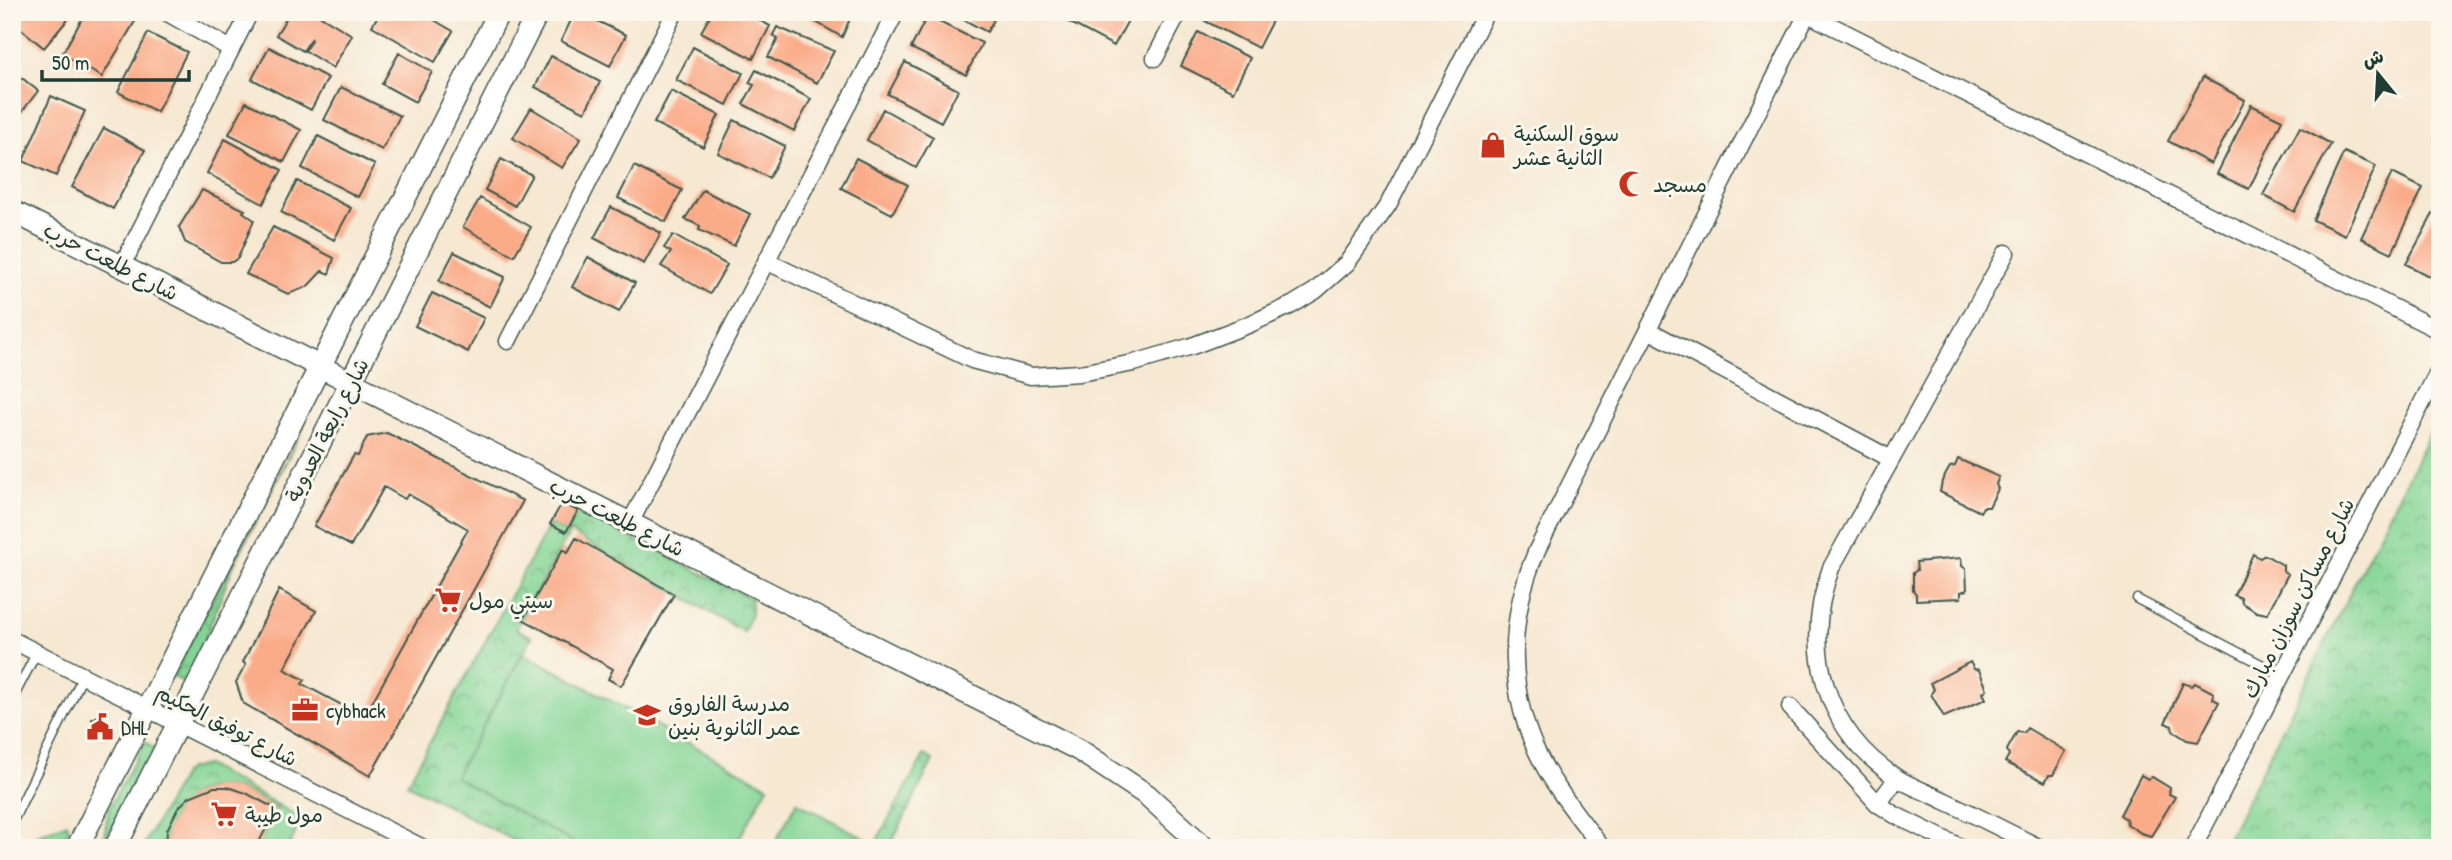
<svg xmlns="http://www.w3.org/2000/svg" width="2452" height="860" font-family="'Patrick Hand','Playpen Sans Arabic',sans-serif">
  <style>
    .green { fill: #84d595; stroke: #528964; stroke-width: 2 }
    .park { fill: url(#park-crowns); stroke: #528964; stroke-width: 2 }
    .building { fill: #faac89 }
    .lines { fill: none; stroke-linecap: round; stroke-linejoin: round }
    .service-casing { stroke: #3f574c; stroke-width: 11 }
    .minor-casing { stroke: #3f574c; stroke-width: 19 }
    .tertiary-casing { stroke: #3f574c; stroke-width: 24 }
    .service { stroke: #fff; stroke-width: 8 }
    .minor { stroke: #fff; stroke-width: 16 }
    .tertiary { stroke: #fff; stroke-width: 21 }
    .labels { text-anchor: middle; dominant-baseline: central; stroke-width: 6; stroke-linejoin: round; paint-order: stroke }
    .poi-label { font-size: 21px; fill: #1f3d34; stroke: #fbf7ec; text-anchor: start }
    .street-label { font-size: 21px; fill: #1f3d34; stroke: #fbf7ec }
  </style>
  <defs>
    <pattern id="park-crowns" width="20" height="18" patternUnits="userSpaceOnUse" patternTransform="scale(1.75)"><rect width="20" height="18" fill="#84d595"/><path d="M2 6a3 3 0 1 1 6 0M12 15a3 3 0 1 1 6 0" fill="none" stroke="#6bae7a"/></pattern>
  </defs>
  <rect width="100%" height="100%" fill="#fbf7ec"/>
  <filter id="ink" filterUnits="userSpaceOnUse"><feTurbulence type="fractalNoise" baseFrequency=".0143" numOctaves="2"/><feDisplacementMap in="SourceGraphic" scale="14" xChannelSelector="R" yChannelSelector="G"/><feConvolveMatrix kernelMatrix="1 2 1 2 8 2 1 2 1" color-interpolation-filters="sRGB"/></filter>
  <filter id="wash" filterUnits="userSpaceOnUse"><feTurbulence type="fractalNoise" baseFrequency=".00686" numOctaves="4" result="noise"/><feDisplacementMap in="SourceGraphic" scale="28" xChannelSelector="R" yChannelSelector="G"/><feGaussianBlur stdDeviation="1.57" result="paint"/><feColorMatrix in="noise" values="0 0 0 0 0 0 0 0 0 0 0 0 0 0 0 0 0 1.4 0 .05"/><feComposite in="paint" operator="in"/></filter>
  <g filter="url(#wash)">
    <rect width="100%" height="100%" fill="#f6e8d1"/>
    <path class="green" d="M523,653L768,786L734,848H583L454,778Z
      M145,742L157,750L122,815L103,841L109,808Z
      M797,802L875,844L873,848H772Z
      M278,805L302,819L288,848H258Z
      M67,823L69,828C65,841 55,842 42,843L36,836Z"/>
    <path class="park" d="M2440,412V830L2431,848H2223Z
      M305,424L233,567L187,684L173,676Z
      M578,511L751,598V614L744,632L570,532L516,629L532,637L455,777L583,848H528L407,784L550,524L566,532Z
      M924,755L933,760L889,848H873Z
      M206,765L278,805L276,809C261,801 244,789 227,787C192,783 165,815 166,848H142L184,773L189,769Z"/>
    <g id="blocks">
      <path class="building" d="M24,12H74L44,48L14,23Z
        M86,12H127L137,18L102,77L62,54Z
        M285,12H314L352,35L333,68L305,51L312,38L303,51L276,35L287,17Z
        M380,12H420L453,31L435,62L372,26Z
        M575,12H579L626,35L610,66L561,41Z
        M712,12H744L770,26L753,59L701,32Z
        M799,12H853L842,37Z
        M949,12H998L987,32Z
        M1066,12H1127L1131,15L1114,46L1063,19Z
        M1210,12H1270L1275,15L1258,48L1205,21Z
        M927,16L982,43L966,75L911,48Z
        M777,27L834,51L817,83L768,57L778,39L773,35Z
        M1198,32L1250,58L1233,92L1181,66Z
        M148,33L187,52L157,112L118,92Z
        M269,47L328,78L311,110L252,79Z
        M693,47L743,73L727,105L676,80Z
        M399,53L432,72L415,102L382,84Z
        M551,56L600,82L585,112L535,87Z
        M905,62L958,90L941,122L888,94Z
        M756,70L811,99L794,131L743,104L754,85L749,83Z
        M2203,77L2245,100L2211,164L2168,141Z
        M22,78L38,91L17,118L12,114V88Z
        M341,87L400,116L382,150L324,120Z
        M671,91L719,115L703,147L654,123Z
        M51,96L85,111L56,176L23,161Z
        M246,102L301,130L284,162L229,134Z
        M2251,105L2282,120L2249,189L2217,174Z
        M531,108L581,138L562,168L513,138Z
        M883,109L933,137L916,168L867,140Z
        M734,120L785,146L769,178L718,153Z
        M2300,127L2331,144L2294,212L2263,195Z
        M104,128L145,150L113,209L72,187Z
        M318,136L375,165L358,197L302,168Z
        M225,139L282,170L263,204L207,173Z
        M2344,152L2376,166L2345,235L2313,220Z
        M856,158L908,185L892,214L841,188Z
        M501,159L532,175L515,206L485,190Z
        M634,166L682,190L666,222L618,198Z
        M2392,173L2423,188L2392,253L2361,238Z
        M297,181L351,208L334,240L281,212Z
        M202,190L245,210L243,212L254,220L238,258L232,262H221L185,242L179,227Z
        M703,190L750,214L734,246L699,230L700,226L685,219Z
        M480,198L531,227L514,256L463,227Z
        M2440,201V282L2406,264Z
        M611,207L661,233L644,264L594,238Z
        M273,227L334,258L329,274L322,271L307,287L288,294L246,274Z
        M673,235L727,265L710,294L661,266L671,252L664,248Z
        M454,252L505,277L490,307L439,281Z
        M588,257L635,283L619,312L572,287Z
        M432,293L484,318L468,352L415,326Z
        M387,433L523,501L370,776L243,703L236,682L246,665L243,662L279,590L316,611L284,669L305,680L302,684L364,717L468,529L408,494L405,499L384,487L351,546L314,526L354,455L358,456L367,437Z
        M1958,459L1999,477L1996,484L1998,489L1989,507H1983L1980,512L1940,492L1942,481L1950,467L1955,466Z
        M562,503L578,511L566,532L550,524Z
        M576,538L674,594L621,686L608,679L613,669L523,619L563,549L568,552Z
        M2253,554L2260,558L2265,555L2283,565V571L2288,574L2267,614L2257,612L2242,603L2241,598L2234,595Z
        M1961,558L1962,566L1966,569L1967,590L1961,592V598L1916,600V594L1913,590V573L1917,570L1916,562Z
        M1970,662L1974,669L1979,670L1987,689L1983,693L1986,699L1944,717L1931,694L1934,689L1930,683Z
        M2183,683L2191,686L2195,683L2214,693L2213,699L2219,702L2198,742L2187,740L2173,731L2172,726L2165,723Z
        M101,715L109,736L99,739L92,719Z
        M2027,728L2066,751L2053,775H2049L2045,782L2005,762L2009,755L2007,750L2017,732L2024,733Z
        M2141,775L2148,779L2152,777L2170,788L2169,794L2175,797L2151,836L2141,833L2127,824L2126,819L2120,815Z
        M214,787H228L246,793L276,809L256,848H166L167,830L178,808L189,797Z"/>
    </g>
  </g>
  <g filter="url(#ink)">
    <use href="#blocks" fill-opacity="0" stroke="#3f574c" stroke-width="2"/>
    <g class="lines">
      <g class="service-casing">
        <path id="service" d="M2137,599L2282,675
          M12,700L37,652
          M12,823L83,676"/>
      </g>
      <g class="minor-casing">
        <path id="minor" d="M166,12L231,49
          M1808,14L2440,331
          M1155,58L1179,12
          M2006,253L1831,568C1802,647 1823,730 1897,778C1911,787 1929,793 1945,801C1977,816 2008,832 2040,848
          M766,261L972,360L1031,376L1080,373L1134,363L1192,346L1250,324L1292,305L1315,291L1347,263L1388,205L1486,12
          M122,266L250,12
          M1648,330L1891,459
          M508,341L675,12
          M630,523L896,12
          M12,640L423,848
          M1790,707L1878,804L1895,815L1962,848
          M1878,804L1897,778
          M1602,848C1582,821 1559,794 1543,764C1506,695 1507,620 1537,550L1808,12
          M2193,848L2440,368"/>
      </g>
      <g class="tertiary-casing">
        <path id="tertiary" d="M12,211L1079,750L1147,795L1205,848
          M77,848L499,12
          M115,848L538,12"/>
      </g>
      <use href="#service" class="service"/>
      <use href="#minor" class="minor"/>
      <use href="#tertiary" class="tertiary"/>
    </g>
  </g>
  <defs>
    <g id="shop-bare" transform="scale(2.1)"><path d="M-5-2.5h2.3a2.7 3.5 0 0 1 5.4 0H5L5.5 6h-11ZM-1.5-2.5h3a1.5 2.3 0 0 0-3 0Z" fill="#c8321e" stroke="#fbf7ec" stroke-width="2.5" paint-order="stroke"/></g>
    <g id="mosque-bare" transform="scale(2.1)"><path d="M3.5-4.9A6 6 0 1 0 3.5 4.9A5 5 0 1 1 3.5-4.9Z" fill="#c8321e" stroke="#fbf7ec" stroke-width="2.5" paint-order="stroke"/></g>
    <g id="supermarket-bare" transform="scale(2.1)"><path d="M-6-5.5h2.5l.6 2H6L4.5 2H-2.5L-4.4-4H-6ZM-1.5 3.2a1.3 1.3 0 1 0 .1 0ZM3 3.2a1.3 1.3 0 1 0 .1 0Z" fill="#c8321e" stroke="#fbf7ec" stroke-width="2.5" paint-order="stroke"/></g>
    <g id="office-bare" transform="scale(2.1)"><path d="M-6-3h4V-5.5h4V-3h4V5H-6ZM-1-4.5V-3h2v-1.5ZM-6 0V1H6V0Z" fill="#c8321e" stroke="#fbf7ec" stroke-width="2.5" paint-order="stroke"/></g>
    <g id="school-bare" transform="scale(2.1)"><path d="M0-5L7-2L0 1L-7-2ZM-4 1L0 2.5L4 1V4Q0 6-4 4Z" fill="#c8321e" stroke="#fbf7ec" stroke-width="2.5" paint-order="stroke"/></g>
    <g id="civic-bare" transform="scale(2.1)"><path d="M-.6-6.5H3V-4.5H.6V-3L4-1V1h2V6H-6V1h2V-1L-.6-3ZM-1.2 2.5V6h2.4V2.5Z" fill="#c8321e" stroke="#fbf7ec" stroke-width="2.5" paint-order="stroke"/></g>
  </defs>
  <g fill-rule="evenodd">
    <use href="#shop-bare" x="1493" y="145"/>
    <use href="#mosque-bare" x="1632" y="184"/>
    <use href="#supermarket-bare" x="448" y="600"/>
    <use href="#office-bare" x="305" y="710"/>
    <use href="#school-bare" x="647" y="715"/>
    <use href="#civic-bare" x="100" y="727"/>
    <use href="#supermarket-bare" x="224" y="814"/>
  </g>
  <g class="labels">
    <g class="poi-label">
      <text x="1514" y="133">سوق السكنية<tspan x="1514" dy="24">الثانية عشر</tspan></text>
      <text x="1653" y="184">مسجد</text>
      <text x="469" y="600">سيتي مول</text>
      <text x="668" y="703">مدرسة الفاروق<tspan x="668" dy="24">عمر الثانوية بنين</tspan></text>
      <text x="326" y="710">cybhack</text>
      <text x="121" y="727">DHL</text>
      <text x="245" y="814">مول طيبة</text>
    </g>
    <g class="street-label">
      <text transform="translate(111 261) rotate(27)">شارع طلعت حرب</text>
      <text transform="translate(327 430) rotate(-63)">شارع رابعة العدوية</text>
      <text transform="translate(617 517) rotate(27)">شارع طلعت حرب</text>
      <text transform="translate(2298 598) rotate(-63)">شارع مساكن سوزان مبارك</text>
      <text transform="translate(227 725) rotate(27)">شارع توفيق الحكيم</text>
    </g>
  </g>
  <rect width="2452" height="860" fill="none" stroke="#fbf7ec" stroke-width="42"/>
  <g transform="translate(2378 74) rotate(342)" stroke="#fbf7ec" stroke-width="5" paint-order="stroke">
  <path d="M0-5L12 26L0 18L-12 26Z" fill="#1f3d34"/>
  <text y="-10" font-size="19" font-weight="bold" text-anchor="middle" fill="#1f3d34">ش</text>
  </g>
  <path d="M42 70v10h147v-10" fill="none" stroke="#1f3d34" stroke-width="3.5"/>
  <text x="52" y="70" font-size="21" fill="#1f3d34" stroke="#fbf7ec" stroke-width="5" paint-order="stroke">50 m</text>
</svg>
